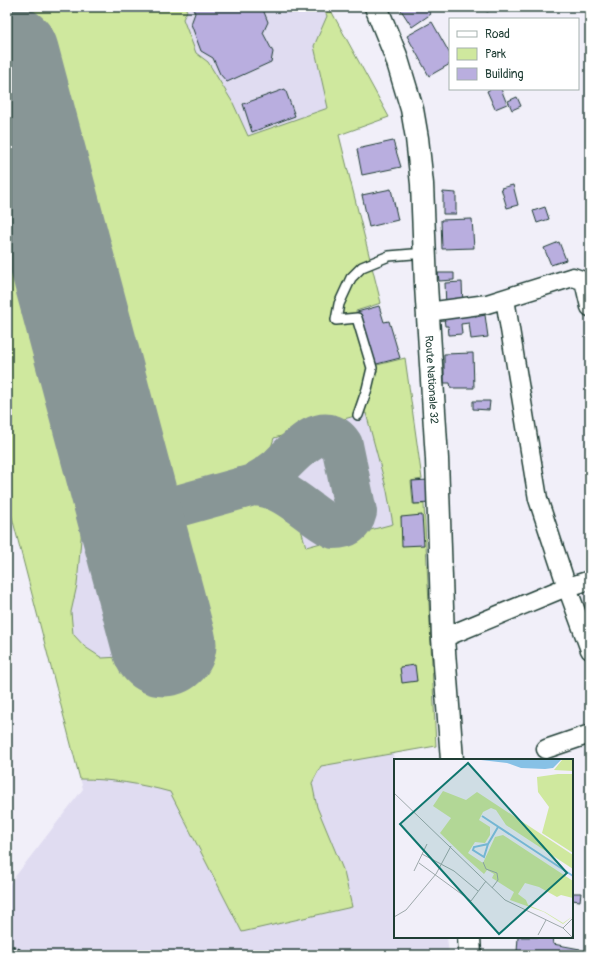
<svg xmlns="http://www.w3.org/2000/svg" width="597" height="962" font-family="Pangolin,sans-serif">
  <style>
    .built { fill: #e0dcf1 }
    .green { fill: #cfe89e; stroke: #779269 }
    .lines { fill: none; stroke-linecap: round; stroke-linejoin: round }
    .taxiway { stroke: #889696; stroke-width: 42 }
    .runway { stroke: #889696; stroke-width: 105 }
    .building { fill: #b9aedf; stroke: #1f3d34 }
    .lane-casing { stroke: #1f3d34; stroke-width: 12 }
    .street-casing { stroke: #1f3d34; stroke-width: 21 }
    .secondary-casing { stroke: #1f3d34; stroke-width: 25 }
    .path { stroke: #1f3d34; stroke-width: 2.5; stroke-dasharray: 3 3; stroke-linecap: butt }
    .lane { stroke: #fff; stroke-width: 9 }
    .street { stroke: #fff; stroke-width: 18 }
    .secondary { stroke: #fff; stroke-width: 22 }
    .labels { text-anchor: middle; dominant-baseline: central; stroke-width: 3; stroke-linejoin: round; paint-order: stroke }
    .street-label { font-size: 11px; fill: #1f3d34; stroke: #fff }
    .inset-river { fill: none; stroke: #87c1e6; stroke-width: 2 }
    .inset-road { fill: none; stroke: #9da8aa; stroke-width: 1 }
    .view { fill: #0f766e; fill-opacity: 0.15; stroke: #0f766e; stroke-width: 2 }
    .inset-edge { fill: none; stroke: #1f3d34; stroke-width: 2 }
  </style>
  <rect width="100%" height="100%" fill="#f1eff9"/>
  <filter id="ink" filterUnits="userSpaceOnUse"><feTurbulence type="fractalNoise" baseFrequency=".025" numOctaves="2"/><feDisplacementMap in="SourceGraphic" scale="8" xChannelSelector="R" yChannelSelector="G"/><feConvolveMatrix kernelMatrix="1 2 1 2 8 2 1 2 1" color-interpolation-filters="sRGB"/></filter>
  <g filter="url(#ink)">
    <path class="built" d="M7,7H329L389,117L339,135L381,303L356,311L373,366L405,358L422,479L411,481L413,504H424L436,746L393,754L395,766V937H447L449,955H7V887L83,789L7,498Z"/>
    <path class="green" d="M26,7H185L187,11L183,19L196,53L208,62L233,103L248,136L328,108L314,46L327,16L323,7H329L389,117L339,135L381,303L356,311L373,366L405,358L422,479L411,481L413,504H424L436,746L321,766L312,783L317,807L344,872L352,907L242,932L170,792C141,784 111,779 80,779L7,498V196L69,429L85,493L77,585L71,612L73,634L85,647L102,658L139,656L194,637L172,557L174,541L183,526L204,516L269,500L291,513L298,519L306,547L393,524L387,491L366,413L274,438L269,454L263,463L247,472L192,486L178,487L165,484L153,473L147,461Z"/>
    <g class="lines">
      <path class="taxiway" d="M131,519L253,485C287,486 306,514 334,528C346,528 353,524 356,512L342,445C323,416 292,455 277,469C270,475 261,480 253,485"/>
      <path class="runway" d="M7,56L164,644"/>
    </g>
    <path class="building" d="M192,7H262L268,22L263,33L273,52L271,62L227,82L220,74L213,58L201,51L191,24L195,13Z
      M399,7H426L431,14L412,27Z
      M484,7H494L487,12Z
      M432,22L450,54V64L429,76L407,36Z
      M285,89L295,116L252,132L243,104Z
      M491,89H501L507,104L495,109L487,91Z
      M517,97L521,106L512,110L508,101Z
      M393,141L401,167L362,175L357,149Z
      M513,185L518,205L507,208L501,188Z
      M391,189L398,220L369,227L362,195Z
      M443,192L456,193V214H443Z
      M545,207L549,219L537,223L533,211Z
      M472,219L474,248L442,249L441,220Z
      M559,242L566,260L551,265L544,248Z
      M438,273H454V280L439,281Z
      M462,282L463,306L446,307L445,283Z
      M379,306L384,322L389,321L400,358L373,365L357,312Z
      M476,314V317L485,315L488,337L471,339L469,323L461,324L462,334L449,335L448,326H445L444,318Z
      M473,353L474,388H451L450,383H444V354Z
      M473,401H490L489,410L473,409Z
      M428,480L430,503L414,504L412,481Z
      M422,515L424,545L402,546L401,517Z
      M415,665L417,681L402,683L400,667Z
      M572,893H581L580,901L572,900Z
      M518,937H552L553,944L580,949L578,955H495V954L517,952Z"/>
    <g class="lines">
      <g class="lane-casing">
        <path id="lane" d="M358,415L367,389L372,368L357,318L336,320L339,304L351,278L362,267L389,256L425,253"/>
      </g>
      <g class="street-casing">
        <path id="street" d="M505,299L538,499L567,587L590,650
          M428,312L487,304L573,277L584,281L590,307
          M443,638L559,590L590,580
          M546,749L590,734"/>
      </g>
      <g class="secondary-casing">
        <g id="secondary">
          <path id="s1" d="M376,7L396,56L412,109L417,138L422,184L426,285L437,459L443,638L452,760"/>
          <path d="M469,937L470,955"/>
        </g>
      </g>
      <path class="path" d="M7,943L30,955"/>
      <use href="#lane" class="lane"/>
      <use href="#street" class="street"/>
      <use href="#secondary" class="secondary"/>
    </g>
  </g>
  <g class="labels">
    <g class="street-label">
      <text stroke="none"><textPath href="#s1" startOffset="380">Route Nationale 32</textPath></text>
    </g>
  </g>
  <g transform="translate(394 759)">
    <rect width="179" height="179" fill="#f1eff9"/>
    <path d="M168,1H179V12L160,11ZM164,15H179V94L148,74L155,48L144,33L143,18ZM49,32L72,41L83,33L179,96V110L112,66L102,51L97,49L89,53L85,61L96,68V76L91,84L81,83L74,94L89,104L101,78L109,76L179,122V139L167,136L163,138L145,128L131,124L124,135L132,141L134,146L151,153L169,164L179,157L169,165L150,153L116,141L120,133L98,119L100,115L93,111L90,115L73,100L46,74L57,59L39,47Z" fill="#cfe89e"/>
    <path d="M87,1H167L159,9L151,10L127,9L113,4Z" fill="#87c1e6"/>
    <path class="inset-river" d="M88,57L179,117M94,85L90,98L79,91L80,88L94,85L104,68"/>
    <path class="inset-road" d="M0,34L111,141L169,169L178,178M28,95L60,112L84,132M89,103L92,110L103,114L104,121L98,129M25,104L77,142L92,122M20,112L33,85M0,158L12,151L42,115L57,87M169,169L179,159M144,176L152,161"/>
    <path class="view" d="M74,4L173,114L105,175L6,65Z"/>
    <rect width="179" height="179" class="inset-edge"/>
  </g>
  <rect width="597" height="962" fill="none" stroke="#fff" stroke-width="24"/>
  <rect x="12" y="12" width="573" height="938" fill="none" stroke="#1f3d34" stroke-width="1.5" filter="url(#ink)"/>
  <rect x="449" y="18" width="130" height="72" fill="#ffffff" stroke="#a5b1ae"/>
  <rect x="457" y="31" width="20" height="6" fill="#ffffff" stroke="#a5b1ae"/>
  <text x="485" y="38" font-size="12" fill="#1f3d34">Road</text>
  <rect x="457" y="48" width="20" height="12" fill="#cfe89e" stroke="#a5b1ae"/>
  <text x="485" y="58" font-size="12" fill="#1f3d34">Park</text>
  <rect x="457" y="68" width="20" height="12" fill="#b9aedf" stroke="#a5b1ae"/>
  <text x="485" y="78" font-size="12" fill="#1f3d34">Building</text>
</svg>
